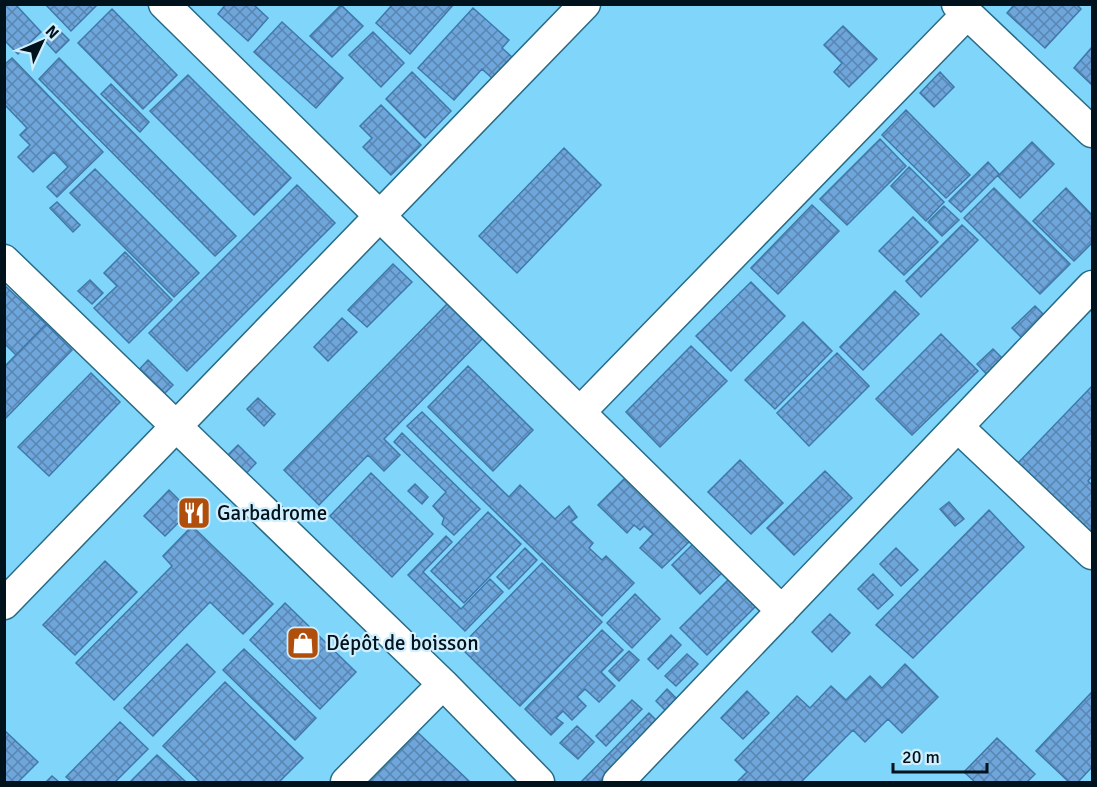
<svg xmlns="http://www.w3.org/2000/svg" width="1097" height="787" font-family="Signika,sans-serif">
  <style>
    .building { fill: url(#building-cross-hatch); stroke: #4078a9; stroke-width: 1.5 }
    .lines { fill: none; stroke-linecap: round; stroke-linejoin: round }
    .minor-casing { stroke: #286b85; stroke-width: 33 }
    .minor { stroke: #fff; stroke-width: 30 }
    .labels { text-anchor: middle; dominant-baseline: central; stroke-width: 4.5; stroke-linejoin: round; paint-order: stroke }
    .poi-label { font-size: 21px; fill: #00121c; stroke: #cfeffe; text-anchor: start }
  </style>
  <defs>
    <pattern id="building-cross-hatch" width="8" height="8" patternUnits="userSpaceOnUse" patternTransform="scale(1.5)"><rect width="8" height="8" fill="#6ea6db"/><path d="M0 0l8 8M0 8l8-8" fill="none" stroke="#5886b1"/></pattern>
  </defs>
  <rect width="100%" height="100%" fill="#80d5fa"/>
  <path class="building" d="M4,4H15L41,32L18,54L4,40Z
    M45,4H98L71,31Z
    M226,4H253L268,18L248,41L218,14Z
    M393,4H454L410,54L376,23Z
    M1015,4H1076L1081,9L1045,48L1007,13Z
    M341,5L363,26L332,57L310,36Z
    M473,8L509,40L502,48L512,57L492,78L482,69L454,100L418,68Z
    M112,9L177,75L143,109L78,43Z
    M282,22L343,78L316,108L254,52Z
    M843,26L877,59L849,87L834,72L842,63L824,45Z
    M58,29L69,40L56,53L45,41Z
    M373,32L404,63L381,87L349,55Z
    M1092,47V85L1074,68Z
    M12,58L103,152L57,197L47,187L68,167L54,152L33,172L18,157L30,145L20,135L27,128L4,104V65Z
    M59,58L236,236L215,256L39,79Z
    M412,72L451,111L425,138L386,99Z
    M940,72L954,87L934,107L920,93Z
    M188,75L291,178L254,215L150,111Z
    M111,84L149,122L140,132L101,94Z
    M381,105L421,145L391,175L363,147L372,138L360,126Z
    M906,110L970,175L946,198L882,135Z
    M880,139L906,166L847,225L820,199Z
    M1032,142L1054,164L1020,198L998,176Z
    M564,148L601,185L517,273L479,236Z
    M988,162L999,174L961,212L949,201Z
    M909,167L944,202L926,221L891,186Z
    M95,169L199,273L174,297L70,193Z
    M297,185L335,223L187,371L149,333Z
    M994,188L1070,264L1040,294L964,218Z
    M1066,188L1092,215V243L1074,261L1033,221Z
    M57,202L80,225L73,232L50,208Z
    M812,205L839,231L778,294L751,268Z
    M944,206L959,220L942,236L928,222Z
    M913,217L938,242L904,275L879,251Z
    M962,225L978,240L921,297L906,281Z
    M125,252L172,300L129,343L94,308L117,286L104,273Z
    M393,264L412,282L367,327L348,310Z
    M90,280L103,293L92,304L78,291Z
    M751,282L785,316L731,371L696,336Z
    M4,285L46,324L16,355L4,343Z
    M895,291L919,314L863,370L840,347Z
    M448,303L484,337L384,439L400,455L384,471L368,455L319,505L284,470Z
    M1035,306L1048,319L1025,341L1012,328Z
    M342,318L357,332L328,361L314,347Z
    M803,322L832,351L775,409L745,380Z
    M46,324L72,350L4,420V367Z
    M941,334L978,371L912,435L876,399Z
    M691,346L727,381L660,447L626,412Z
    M993,349L1009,365L993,381L977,364Z
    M837,353L869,386L809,446L777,413Z
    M148,360L173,385L159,399L135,374Z
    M468,366L533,430L493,471L428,407Z
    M91,373L120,402L49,476L18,447Z
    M1092,386V476L1088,481L1092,485V531L1091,533L1018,463Z
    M258,398L275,414L264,426L247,409Z
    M422,412L509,497L520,485L555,519L569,506L577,517L571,522L593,543L589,548L602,560L606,556L634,583L602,616L407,426Z
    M402,433L480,509L454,535L442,524L444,518L433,506L446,492L394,442Z
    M238,445L256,463L241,479L222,461Z
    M740,460L783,503L751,534L708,492Z
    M825,471L852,498L794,555L767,528Z
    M371,473L433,534L392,577L330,516Z
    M627,476L692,539L662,568L640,548L653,534L644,526L640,530L634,525L627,533L598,505Z
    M415,484L428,497L422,504L408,491Z
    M169,490L190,511L165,536L144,516Z
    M949,502L964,519L955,526L940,509Z
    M989,510L1024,547L913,658L876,625Z
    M488,512L521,544L464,603L431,571Z
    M192,526L273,604L243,634L210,602L114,700L76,663L172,566L163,556Z
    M446,536L452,542L423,572L461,609L490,579L503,592L465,631L408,575Z
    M698,539L726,569L700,594L672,565Z
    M525,548L537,560L509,589L497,577Z
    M896,548L918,570L901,586L880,564Z
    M105,561L137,592L75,655L43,625Z
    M542,563L602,622L520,706L460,647Z
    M873,574L893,595L878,609L858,589Z
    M730,578L757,605L707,655L680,628Z
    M635,594L660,619L632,648L607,623Z
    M285,603L356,672L320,709L250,640Z
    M830,614L850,633L832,652L812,632Z
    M602,630L623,650L601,672L615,686L599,702L585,689L577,697L586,706L572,720L563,711L556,718L563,723L551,735L525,709Z
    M671,635L681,645L658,669L648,659Z
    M187,644L215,672L153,736L124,708Z
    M244,649L316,718L295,740L223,670Z
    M629,651L639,660L619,681L609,671Z
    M687,654L698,664L676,686L665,676Z
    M905,664L938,697L902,733L888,719L865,742L853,730L801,782H737L747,772L735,760L797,696L810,708L831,686L846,700L870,676L882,688Z
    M225,682L303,758L279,782H200L163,746Z
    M667,689L680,702L669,714L656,701Z
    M747,691L769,713L743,739L721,718Z
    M1092,692V767L1078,782H1069L1036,751Z
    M632,700L642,709L606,746L596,736Z
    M649,713L659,723L600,782H581Z
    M120,722L148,749L115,782H72L66,777Z
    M577,726L594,742L578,759L560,743Z
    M412,727L470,782H358Z
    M4,730L38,762L18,782H4Z
    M997,738L1035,774L1027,782H975L964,772Z
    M157,755L186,782H130Z
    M52,776L59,782H46Z"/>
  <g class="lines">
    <g class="minor-casing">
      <path id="minor" d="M164,4L782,611
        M957,4L1092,132
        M4,260L443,684L539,782
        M580,412L967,14
        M958,427L1092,554
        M4,604L585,4
        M346,782L443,684
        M618,782L1092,286"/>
    </g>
    <use href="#minor" class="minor"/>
  </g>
  <defs>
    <g id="restaurant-square" transform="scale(1.725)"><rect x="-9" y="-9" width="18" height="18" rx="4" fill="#b04f0c" stroke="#cfeffe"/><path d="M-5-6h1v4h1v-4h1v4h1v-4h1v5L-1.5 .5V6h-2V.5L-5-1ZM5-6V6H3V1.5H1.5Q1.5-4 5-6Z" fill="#fff"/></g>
    <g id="shop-square" transform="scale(1.725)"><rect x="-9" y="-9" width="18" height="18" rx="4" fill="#b04f0c" stroke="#cfeffe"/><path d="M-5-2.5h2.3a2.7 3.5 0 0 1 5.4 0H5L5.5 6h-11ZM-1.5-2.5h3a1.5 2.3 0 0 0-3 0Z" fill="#fff"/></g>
  </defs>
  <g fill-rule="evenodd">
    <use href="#restaurant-square" x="194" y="513"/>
    <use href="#shop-square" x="303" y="643"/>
  </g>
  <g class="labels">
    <g class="poi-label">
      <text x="217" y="513">Garbadrome</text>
      <text x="326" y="643">Dépôt de boisson</text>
    </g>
  </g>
  <rect width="1097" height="787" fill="none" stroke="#00121c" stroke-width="12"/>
  <g transform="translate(42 42) rotate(46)" stroke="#cfeffe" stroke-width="4.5" paint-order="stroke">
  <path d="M0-4.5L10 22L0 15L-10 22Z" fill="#00121c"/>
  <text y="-9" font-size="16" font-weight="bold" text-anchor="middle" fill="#00121c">N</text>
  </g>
  <path d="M893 763v9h94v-9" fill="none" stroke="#00121c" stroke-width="3"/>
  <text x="902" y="763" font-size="18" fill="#00121c" stroke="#cfeffe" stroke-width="4.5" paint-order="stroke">20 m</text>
</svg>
